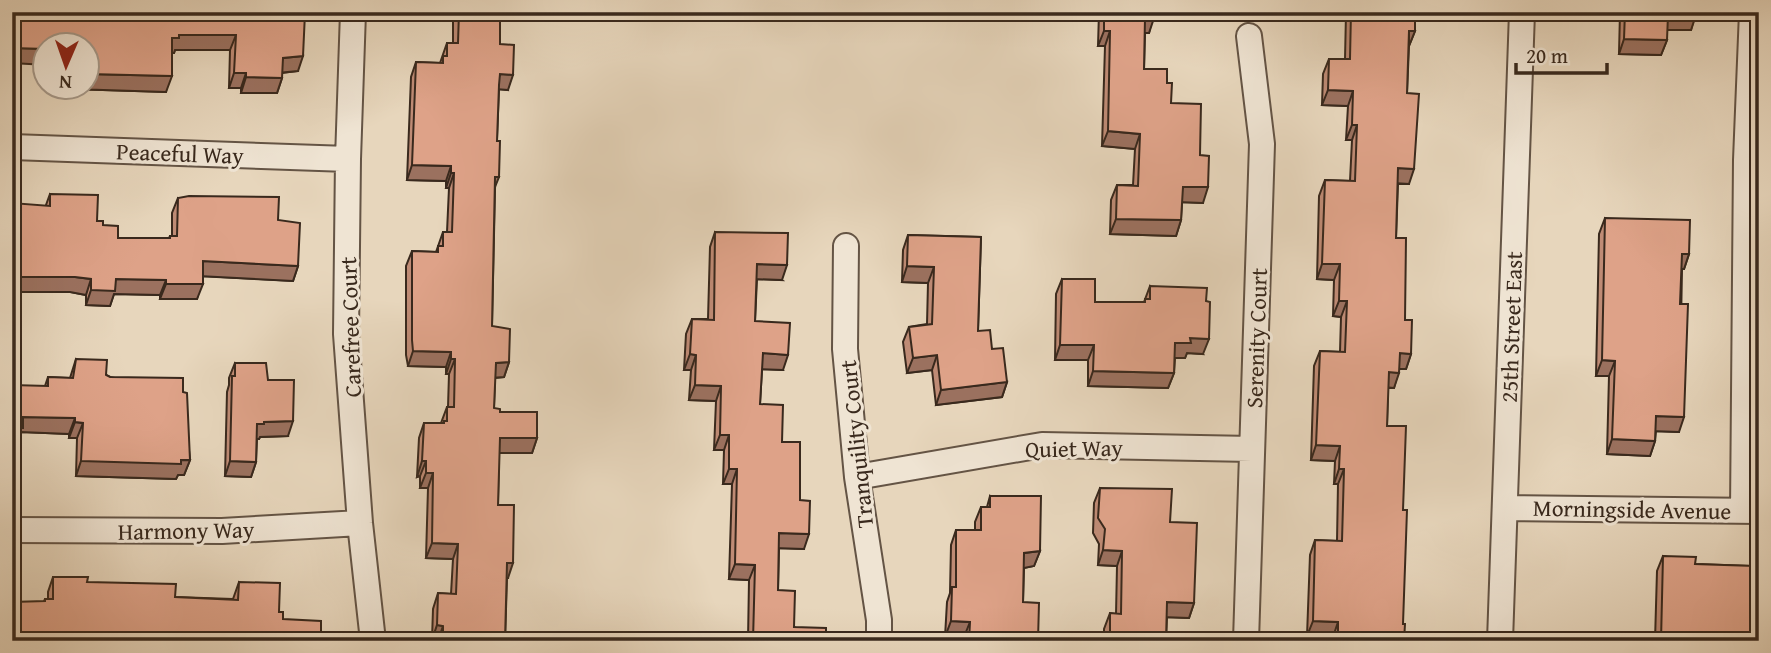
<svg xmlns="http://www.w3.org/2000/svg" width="1771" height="653" font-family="'Gentium Book Plus',serif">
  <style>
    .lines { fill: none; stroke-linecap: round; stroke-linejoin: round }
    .street-casing { stroke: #645445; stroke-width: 28 }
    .street { stroke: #efe4d3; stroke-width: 24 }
    .wall { fill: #bf8b75; stroke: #39291d; stroke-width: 2 }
    .shaded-wall { fill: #9b715f; stroke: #39291d; stroke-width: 2 }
    .building { fill: #dea288; stroke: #39291d; stroke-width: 2 }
    .labels { text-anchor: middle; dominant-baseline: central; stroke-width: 6; stroke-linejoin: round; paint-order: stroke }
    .street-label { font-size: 23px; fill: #39291d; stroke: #efe4d3 }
  </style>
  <rect width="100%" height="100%" fill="#e7d6bc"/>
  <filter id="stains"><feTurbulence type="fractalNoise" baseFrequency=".00286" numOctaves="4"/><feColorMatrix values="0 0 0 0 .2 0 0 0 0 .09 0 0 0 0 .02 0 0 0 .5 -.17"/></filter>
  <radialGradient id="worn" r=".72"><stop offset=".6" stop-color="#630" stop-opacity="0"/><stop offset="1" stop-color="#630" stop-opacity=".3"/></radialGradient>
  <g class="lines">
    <g class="street-casing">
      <path id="street" d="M353,12L348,159L346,334L360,523L373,641
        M12,147L348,159
        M846,246L845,349L857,477L879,620V641
        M857,477L1042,445L1252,449
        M1505,508L1758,511
        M1743,511L1746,160L1752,12
        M12,530L222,531L360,523
        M1246,641L1262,144L1249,36
        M1500,641L1522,12"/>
    </g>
    <use href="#street" class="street"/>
  </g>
  <path class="wall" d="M12,12H286L298,71L282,73V78L277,93H241V88H229L230,50H175L174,53H172L166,92L72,89V88H88V46Z
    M453,12H500V44L508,90L499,89L495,189L492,326L509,362L504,377L495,378L494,408L537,438L532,453H499L498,505L508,578H507L505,641L432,640L433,609L438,593L451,594L453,559L426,558L428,488H420V476L417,477L419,438L424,423H441L447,407H448L449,374H446V367L408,366L406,355V266L412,251L436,252L443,232H447L449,188H446V181L407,180L411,77L416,62L440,63L447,43H453Z
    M1099,12H1154L1149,33H1145L1144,69L1167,83L1171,103L1200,155L1203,203L1182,202L1181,220L1176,236L1110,234L1111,200L1117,185H1133L1135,149L1102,146L1105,46H1098Z
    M1329,12H1415V31L1409,46L1407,93L1409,184H1398L1396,238L1405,320L1411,354L1406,369H1399L1394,388H1388L1387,426L1403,510V624L1404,641H1333V637L1307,636L1310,555L1315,540L1337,541L1338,484H1334L1335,461L1311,460L1314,366L1320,351L1340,352L1341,317L1333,316L1334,280L1317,279L1319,196L1325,180L1350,181L1352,140H1346L1348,106L1322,105L1323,74L1329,59H1345L1346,13Z
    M1620,12H1696L1691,30H1667V40L1661,55L1619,54Z
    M50,194L103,225L118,238H169L170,236H172V213L178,198L278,220L298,266L293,281L203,276L197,299H160V295L114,294L110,306L86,305V295L70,292L46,205Z
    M1605,218L1689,254L1684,269H1682L1679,432L1656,431L1655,441L1650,456L1607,454L1609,376H1596L1599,234Z
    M715,232L782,280L757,279L755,321L783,370L762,369L760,404L782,442L800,500L804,549L779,548L778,590L794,627L826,641H748L749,580L729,579L732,484H723L724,450H714L716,401L689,400L691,370H684L686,334L692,319H708L710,247Z
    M908,235L981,237L978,331L992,349L1007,382L1002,397L936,405L932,370L907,373L903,342L909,327L927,324L928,283L902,282L903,250Z
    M1062,279L1095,302H1144L1150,286L1203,354L1187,353L1185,358H1175L1174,373L1168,388L1088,386V360H1055L1056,294Z
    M76,359L110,377L183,392L190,460L184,475H178L176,479L76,476L77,438H69V434L21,432L17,443H12L45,386L48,377L70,378Z
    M235,363L268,380L288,436L260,437L259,439H257L256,462L251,477L225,476L227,392L229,385V378Z
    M1100,488L1170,522L1194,603L1189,618L1167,617L1166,641H1104V629L1110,613L1116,614L1117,566L1098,565L1099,544L1093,533L1094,503Z
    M990,496L1040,551L1034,566L1024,568L1023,602L1038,641H964V637H945L947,602L950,593L951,545L956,530H975V522L981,507H987Z
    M1663,556L1695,564L1752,566L1755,559L1759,641H1655L1657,571Z
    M53,577L175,597L233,599L239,582L279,612L283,619L44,601L45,599H48V592Z"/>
  <path class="shaded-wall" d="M1668,15H1696L1691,30H1662Z
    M1145,18H1154L1149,33H1139Z
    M1104,31H1110L1105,46H1098Z
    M1409,31H1415L1409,46Z
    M179,35H236L230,50H175L174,53H167L172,38Z
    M1624,39L1667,40L1661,55L1619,54Z
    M13,48L46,49V65L12,63V51Z
    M303,56L298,71L277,73L283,58Z
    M234,73H246L241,88H229Z
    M88,74L172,76L166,92L72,89L73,88H88Z
    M500,74L513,75L508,90L495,89Z
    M246,77L282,78L277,93H241Z
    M1328,90L1353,91L1348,106L1322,105Z
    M1352,125H1357L1352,140H1346Z
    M1108,131L1140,134L1135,149L1102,146Z
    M412,165L451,166L446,181L407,180Z
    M1398,168L1414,169L1409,184L1393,183Z
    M451,173H454L449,188H446Z
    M495,177H499L493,192Z
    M1183,187H1208L1203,203L1177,202Z
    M1116,219L1181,220L1176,236L1110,234Z
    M1682,254H1689L1684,269H1677Z
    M203,261L298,266L293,281L198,276Z
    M757,264L787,265L782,280L752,279Z
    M1322,264H1340L1334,280L1317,279Z
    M907,266L934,267L928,283L902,282Z
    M12,277H75L91,279L86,295L70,292H12Z
    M116,279L166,280L160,295L114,294L110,306L86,305L91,290Z
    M166,284H203L197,299H160Z
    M1339,301H1347L1341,317L1333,316Z
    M1190,338L1209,339L1203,354L1187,353L1185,358H1170L1175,343Z
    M1060,345H1094L1088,360H1055Z
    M413,351L451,352L446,367L408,366Z
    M763,353L788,355L783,370L757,369Z
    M1400,353L1411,354L1406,369H1394Z
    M690,354L696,355L691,370H684Z
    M937,355L932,370L907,373L913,358Z
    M451,359H455L449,374H446Z
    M1602,360L1615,361L1609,376H1596Z
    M509,362L504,377L490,378L496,363Z
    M1093,371L1174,373L1168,388L1088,386Z
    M1389,372L1399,373L1394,388L1383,387Z
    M1007,382L1002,397L936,405L941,390Z
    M695,385L721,386L716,401L689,400Z
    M1656,416L1684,417L1679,432L1650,431Z
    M23,417L75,418L69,434L21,432L17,443H12V428Z
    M293,421L288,436L260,437L259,439H251L257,424L264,422Z
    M75,422L83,423L77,438H69Z
    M720,435H729L724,450H714Z
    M500,438H537L532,453H494Z
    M1612,439L1655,441L1650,456L1607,454Z
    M1316,445L1340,446L1335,461L1311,460Z
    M190,460L184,475H178L176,479L76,476L81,461Z
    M230,461L256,462L251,477L225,476Z
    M422,461H426L420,476L417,477Z
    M729,469H737L732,484H723Z
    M1339,469H1344L1338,484H1334Z
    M426,473H433L428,488H420Z
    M779,533L809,534L804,549L773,548Z
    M432,543L458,544L453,559L426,558Z
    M1103,550L1122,551L1117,566L1098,565Z
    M1040,551L1034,566L1019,569L1024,553Z
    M507,563H513L508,578H502Z
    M735,564L755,565L749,580L729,579Z
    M1167,602L1194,603L1189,618L1161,617Z
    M951,621L970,622L964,637H945Z
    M1313,621L1338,622L1333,637L1307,636Z
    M437,625L443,626L438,641L432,640Z"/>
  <path class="building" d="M12,12L305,13L303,56L283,58L282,78L246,77V73H234L236,35H179V38H172V76L88,74V46H46V49L13,48L12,58Z
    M459,12H500V44L514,45L513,75L500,74L499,85L497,141H500L499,177H495L492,326L510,329L509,362L496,363L494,408L500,409V412H537V438H500L498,505H514L513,563H507L505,641H451V639H443V626L437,625L438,593L456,594L458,544L432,543L433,473H426V461H422L424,423H444V421H447V407H454L455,359H451V352L413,351L412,340V251L438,252V246H443V232H452L454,173H451V166L412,165L416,62L443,63V56H447V43H458Z
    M1104,12H1154V18H1145L1144,69H1167V83H1172L1171,103L1201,104L1200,155L1209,156L1208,187H1183L1181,220L1116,219L1117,185L1138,186L1140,134L1108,131L1110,31H1104Z
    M1351,12H1415V31H1409L1407,93L1419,94L1414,169L1398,168L1396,238H1406L1405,320H1412L1411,354L1400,353L1399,373L1389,372L1387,426H1406L1403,510H1407L1403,624H1405L1404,641H1338V622L1313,621L1315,540L1342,541L1344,469H1339L1340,446L1316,445L1320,351L1345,352L1347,301H1339L1340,264H1322L1325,180L1355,181L1357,125H1352L1353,91L1328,90L1329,59H1350Z
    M1625,12H1696V15H1668L1667,40L1624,39Z
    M50,194L98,195L97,221H103V225L118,226V238H170V236H177L178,198L189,196L279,197L278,220L300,223L298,266L203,261V284H166V280L116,279L115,291L91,290V279L75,277H12V203L50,206Z
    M1605,218L1690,220L1689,254H1682L1680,304H1688L1684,417L1656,416L1655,441L1612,439L1615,361L1602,360Z
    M715,232L788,233L787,265L757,264L755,321L790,323L788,355L763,353L760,404L783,405L782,442H800V500L810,501L809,534L779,533L778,590L795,591L794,627L826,628V641H753L755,565L735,564L737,469H729V435H720L721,386L695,385L696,355L690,354L692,319L714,320Z
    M908,235L981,237L978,331L990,330L992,349L1003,348L1007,382L941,390L937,355L913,358L909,327L932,324L934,267L907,266Z
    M1062,279H1095V302H1145V299H1150V286L1207,288L1206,301L1210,302L1209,339L1190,338L1191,343H1175L1174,373L1093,371L1094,345H1060Z
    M76,359L107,360L106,375L110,377L183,378V392L187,393L190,460H181V464L81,461L83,423L75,422V418L23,417V428H12V385L48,386V377L73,378Z
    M235,363H266L268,380H294L293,421L264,422V424H257L256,462L230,461L232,376H235Z
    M1100,488L1172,489L1170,522L1197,523L1194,603L1167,602L1166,641H1110V613L1121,614L1122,551L1103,550L1105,529L1098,518Z
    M990,496H1041L1040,551L1024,553L1023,602L1039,603L1038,641H969L970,622L951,621L952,587H956V530H981V507H990Z
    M1663,556L1696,557L1695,564L1754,566L1755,559H1759V641H1661Z
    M53,577H88L87,582L176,584L175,597L238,600L239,582L280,583L279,612H283V619L321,621V641H12V602L45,601V599H53Z"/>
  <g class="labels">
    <g class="street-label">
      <text transform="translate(180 153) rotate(2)">Peaceful Way</text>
      <text transform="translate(350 327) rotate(-92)">Carefree Court</text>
      <text transform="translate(1511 327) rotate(-88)">25th Street East</text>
      <text transform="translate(1256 338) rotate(-88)">Serenity Court</text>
      <text transform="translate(856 444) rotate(-96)">Tranquility Court</text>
      <text transform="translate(1074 448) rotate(-1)">Quiet Way</text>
      <text transform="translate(1632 509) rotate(1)">Morningside Avenue</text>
      <text transform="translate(186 530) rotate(-1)">Harmony Way</text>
    </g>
  </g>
  <rect width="1771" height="653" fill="none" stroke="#e7d6bc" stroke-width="42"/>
  <rect x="14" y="14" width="1743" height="625" fill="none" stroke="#39291d" stroke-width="3.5"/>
  <rect x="21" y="21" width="1729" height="611" fill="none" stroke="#39291d" stroke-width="2"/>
  <g transform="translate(66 66) rotate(182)"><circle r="33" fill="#efe4d3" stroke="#a6998a" stroke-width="2"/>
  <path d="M0-5L12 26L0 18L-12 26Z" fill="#8f2418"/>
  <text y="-10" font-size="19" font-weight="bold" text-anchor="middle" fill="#39291d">N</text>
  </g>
  <path d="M1516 63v10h91v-10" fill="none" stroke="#39291d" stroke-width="3.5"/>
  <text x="1526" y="63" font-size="21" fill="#39291d" stroke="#efe4d3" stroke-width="5" paint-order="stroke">20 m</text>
  <rect width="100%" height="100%" filter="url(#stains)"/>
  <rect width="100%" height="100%" fill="url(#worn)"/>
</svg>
